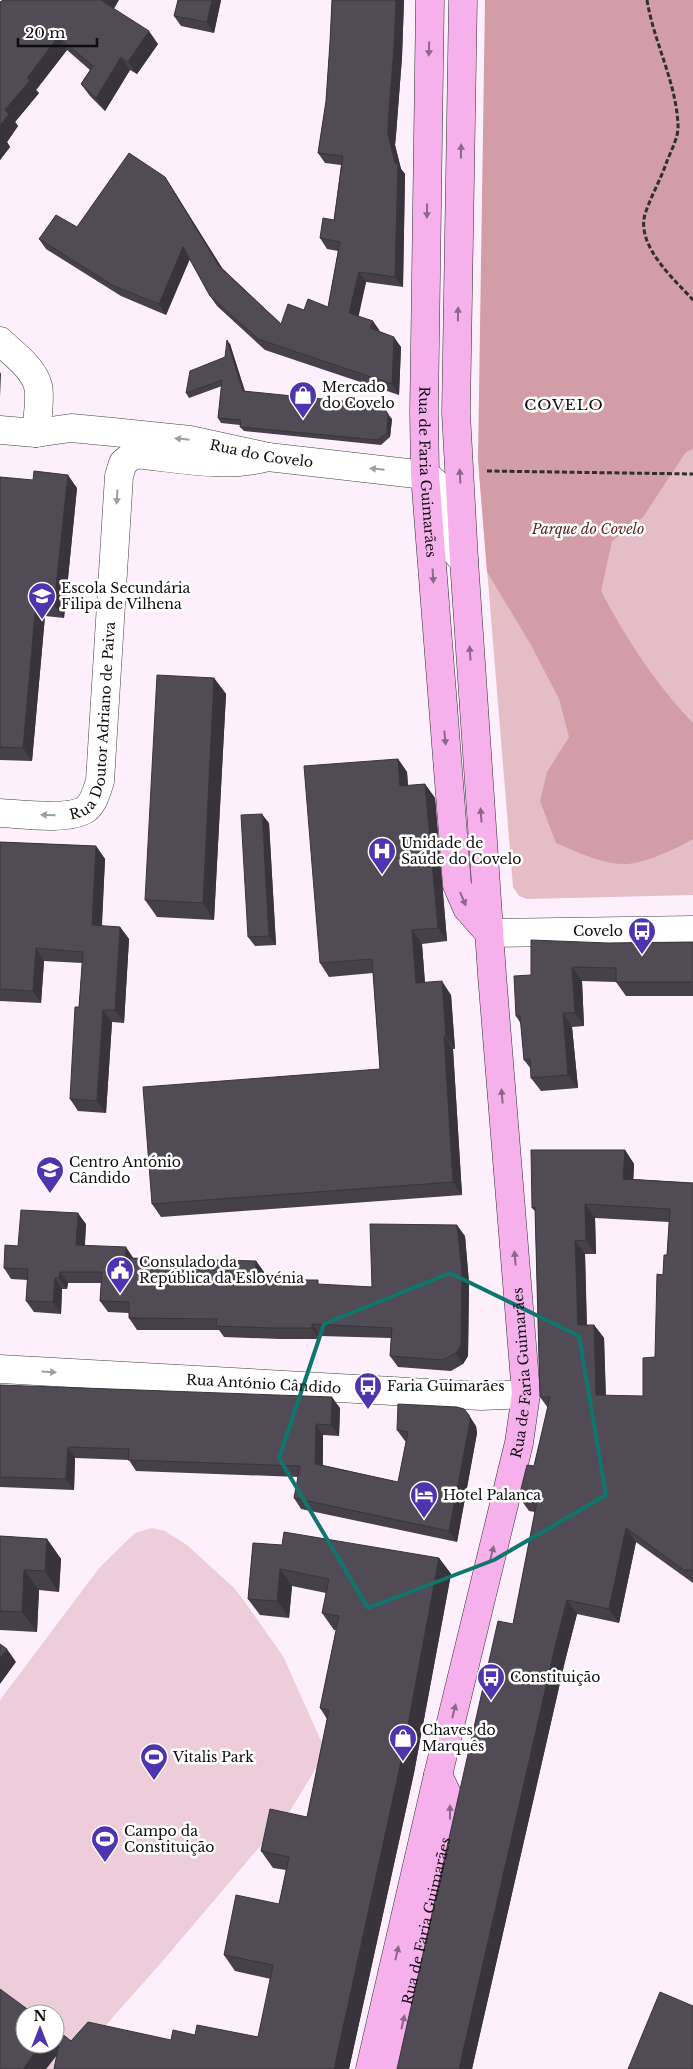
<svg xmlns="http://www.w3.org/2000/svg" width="693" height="2069" font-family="'Libre Baskerville',serif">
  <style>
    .green { fill: #e4bdc7 }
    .forest { fill: #d39da8 }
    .pitch { fill: #edcdda; fill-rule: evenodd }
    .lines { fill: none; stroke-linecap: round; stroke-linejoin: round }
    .minor-casing { stroke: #404040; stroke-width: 29 }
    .secondary-casing { stroke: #2f2f2f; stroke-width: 29 }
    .path { stroke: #2f2f2f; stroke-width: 3; stroke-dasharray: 5 2.5; stroke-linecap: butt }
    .minor { stroke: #fff; stroke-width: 28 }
    .secondary { stroke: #f6b1ec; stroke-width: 28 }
    .wall { fill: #464049; fill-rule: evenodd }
    .shaded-wall { fill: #39343c }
    .building { fill: #514b55; stroke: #39343c; fill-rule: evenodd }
    .oneway { fill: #8d6788 }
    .oneway2 { fill: #9e9e9e }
    .marked { fill: none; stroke: #0f766e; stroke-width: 4; stroke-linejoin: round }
    .labels { text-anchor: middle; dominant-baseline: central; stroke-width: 5; stroke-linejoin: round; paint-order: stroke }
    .poi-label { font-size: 14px; fill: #0d0d0d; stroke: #fff; text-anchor: start }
    .street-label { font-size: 14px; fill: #0d0d0d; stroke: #fff }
    .park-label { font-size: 14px; font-style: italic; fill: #5e2825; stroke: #fff }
    .neighbourhood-label { font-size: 15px; letter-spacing: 1px; fill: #0d0d0d; stroke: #fff }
  </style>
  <rect width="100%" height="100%" fill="#fdf0fc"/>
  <path class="green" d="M693,0V895L527,899L519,896L513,887L479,471Z"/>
  <path class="forest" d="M485,0H693V449L686,452L643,517L612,541L601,591C627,640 655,683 693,723V839C681,847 642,864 627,864C603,865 578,852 556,843L540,801L547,772L569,737L559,699L531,645L487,572L478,460Z"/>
  <path class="pitch" d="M152,1528L165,1531L187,1545L234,1588L242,1598L283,1656L326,1752L290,1811L161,1963L67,2069H0V1700L100,1567L135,1533ZM25,2014H55V2044H25Z"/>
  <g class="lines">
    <g class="minor-casing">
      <g id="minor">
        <path d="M0,3L1,0"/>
        <path d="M0,341C13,354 33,367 38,386C41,397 37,421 36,433"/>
        <path id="s1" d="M0,430L36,433L71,428L113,432L190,440L268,457L425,475C459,493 434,538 464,560"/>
        <path id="s2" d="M0,813C21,814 69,821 86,809C94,803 97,790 100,781L119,476L123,463L134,454C178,458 224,469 268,457"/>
        <path d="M489,933L693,930"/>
        <path id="s3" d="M0,1369L481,1396L526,1394"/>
      </g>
    </g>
    <g class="secondary-casing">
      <g id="secondary">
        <path id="s4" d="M430,0L424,412L425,475L457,885L467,908L489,933"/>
        <path id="s5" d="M370,2069L438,1775L519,1443L526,1394L492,975L464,560L456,413L463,0"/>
        <path id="s6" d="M392,2069L451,1815L448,1796L438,1775"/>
      </g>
    </g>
    <path class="path" d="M647,0C654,43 676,81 678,125C679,136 671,151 667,161C661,179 651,196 645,214C636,246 674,279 693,300
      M487,471L693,474"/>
    <use href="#minor" class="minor"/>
    <use href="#secondary" class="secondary"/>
  </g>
  <path class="wall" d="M178,0H221L214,33L181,26L174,16Z
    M332,0H404L402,57L396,135L395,145L401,169L405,174L403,287L366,282L358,316L401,347L399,395L265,350L217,306L210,296L190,259L166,315L121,296L46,249L39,239L77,227L165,177L172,188L222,268L281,324L304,310L328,307L338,251L327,249L320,238L334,220L341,165L325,163L318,153L326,101L330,42Z
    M0,2L114,9L158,44L137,74L130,70L105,111L90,96L81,84L90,70L67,50L36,90L39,93L15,122L18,126L7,142L10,147L0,160Z
    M230,344L245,391L392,419L390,437L381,445L244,431L240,427V425L221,423L218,418L222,386L189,398L186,393L225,357Z
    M0,477L77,488L64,618L45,616L32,761L0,760Z
    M214,678L226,694L214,920L157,917L145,900Z
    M398,759L407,772L408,786L425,784L435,798L447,941L422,944L425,983L451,995L455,1049H453L462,1195L161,1217L152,1204L380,1069L373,973L329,977L320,963Z
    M269,823L276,945L255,946L248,937Z
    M0,842L96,846L105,859L102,926L120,927L129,939L124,1023L112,1022L106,1113L78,1111L70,1099L79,1007L82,963L44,961L41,1003L0,1001Z
    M693,942V996H626L616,982L582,981L584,1026L572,1027L578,1088L541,1091L531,1078V1069L524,1060L521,1024L516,1016L531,975L608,943Z
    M625,1150L634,1164L633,1179L693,1183V1583L636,1542L619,1623L577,1614L565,1661L472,2069H397L513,1624L535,1512L529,1511L519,1497L534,1466L548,1408L540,1397L535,1211L532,1208ZM595,1218L669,1222L667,1255L663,1275L655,1357L643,1396H606L604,1338L594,1325H587L585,1254H596Z
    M86,1224L85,1245L133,1258L256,1261L264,1272L263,1280L321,1285L372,1287L465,1236L469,1283L468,1356L463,1364L451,1371L398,1367L390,1356L391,1338L320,1336V1339H280L224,1337L219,1330H137L129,1318V1313L108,1312L100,1301L101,1283H68L67,1289H62L61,1314L34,1312L26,1301L28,1280L11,1279L4,1268L18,1246Z
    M0,1385L340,1408L339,1436L323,1435V1465L398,1482L406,1441H405L397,1430L476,1426L477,1433L457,1542L301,1509L294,1498L298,1477L136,1471L129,1460L75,1458L74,1490L0,1487Z
    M0,1536L47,1539L61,1559L59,1592L39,1590L37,1632L0,1630Z
    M253,1543L439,1558L451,1574L414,1773L349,2069H54L57,2055L46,2069H0L55,2044V2030L60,2038L71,2041L171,2040L195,2035L258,2037L271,1979L235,1971L224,1955L279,1904L286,1870L273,1868L261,1851L307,1817L327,1719L320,1708L336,1630H334L322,1613L326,1593L292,1586L289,1618L260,1615L248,1599Z"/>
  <path class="shaded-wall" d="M103,0H119L111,14L102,1Z
    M212,0H221L214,33L207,22Z
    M396,0H404L402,57L396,135L395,145L401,169L405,174L403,287L395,277V163L388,135Z
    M149,31L158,44L137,74L128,62Z
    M58,37L67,50L36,90L39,93L15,122L18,126L7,142L10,147L0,160V126L5,110L27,78Z
    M121,57L130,70L105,111L96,98Z
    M165,177L172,188L227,276L219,266Z
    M183,247L190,258L166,315L159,304Z
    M359,272L366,282L357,324L349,313Z
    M373,321L380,331L370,328Z
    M394,337L401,347L399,395L392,384Z
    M227,340L230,344L246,396L243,391Z
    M0,372L1,374L0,397Z
    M388,414L392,419L390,437L387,433Z
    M68,475L77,488L64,618L54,605Z
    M36,603L45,616L32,761L23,748Z
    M214,678L226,694L214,920L203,903Z
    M398,759L407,772L409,800L400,786Z
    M425,784L435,798L447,941L438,928Z
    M262,814L269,823L276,945L269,936Z
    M96,846L105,859L101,937L92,925Z
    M120,927L129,939L124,1023L115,1010Z
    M412,930L422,944L426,997L416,983Z
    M36,948L44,961L41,1003L33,991Z
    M572,967L582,981L584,1026L575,1013Z
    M442,981L451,995L455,1049L446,1036Z
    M103,1010L112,1022L106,1113L97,1101Z
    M563,1013L572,1027L578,1088L568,1075Z
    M444,1036L453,1049L462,1195L453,1182Z
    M625,1150L634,1164L633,1193L623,1179Z
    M585,1204L595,1218L596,1254L586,1240Z
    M78,1213L86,1224L84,1256L76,1245Z
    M457,1225L465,1236L469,1283L468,1356L463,1364L456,1353Z
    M575,1241L585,1254L587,1339L578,1325Z
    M126,1247L134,1259L125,1258Z
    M256,1261L264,1272L263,1291L255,1280Z
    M60,1272L68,1283L67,1289L59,1278Z
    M55,1278L62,1289L61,1314L53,1302Z
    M312,1324L320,1336V1339L312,1328Z
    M594,1325L604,1338L606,1409L596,1395Z
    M332,1397L340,1408L339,1436L331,1425Z
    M469,1415L476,1426L477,1433L457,1542L449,1531Z
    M316,1424L323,1435L322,1475L315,1464Z
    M68,1447L75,1458L74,1490L66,1479Z
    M626,1528L636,1542L619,1623L609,1609Z
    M47,1539L61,1559L59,1592L45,1571Z
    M439,1558L451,1574L414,1773L349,2069H334Z
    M280,1569L292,1586L289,1618L277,1601Z
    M24,1570L39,1590L37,1632L22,1612Z
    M567,1600L577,1614L565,1661L472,2069H459L555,1647Z
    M7,1649L16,1662L0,1684V1658Z
    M55,2030L65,2044L46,2069H23L41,2044H55Z"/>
  <path class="building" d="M3,0H103L102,1L149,31L128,62L121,57L96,98L81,84L93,66L58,37L27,78L30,80L5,110L9,114L0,126V2Z
    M178,0H212L207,22L174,16Z
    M332,0H396L394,47L388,124V135L395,163L398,164L395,277L359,272L349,313L373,321L370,328L394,337L392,384L258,339L210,296L183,247L159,304L114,286L39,239L56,215L77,227L129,153L165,177L219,266L281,324L288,304L304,310L308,299L328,307L340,242L320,238L323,218L334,220L343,156L318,153L326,101L330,42Z
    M227,340L243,391L382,405L388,414L387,433L378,440L240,427L241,420L218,418L222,380L186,393L190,371L225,357Z
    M34,471L68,475L54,605L36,603L23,748L0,747V477L33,480Z
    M157,675L214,678L203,903L145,900Z
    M398,759L400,786L425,784L438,928L412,930L416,983L442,981L446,1036H444L453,1182L152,1204L143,1087L380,1069L372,959L320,963L304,766Z
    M262,814L269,936L248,937L241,815Z
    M0,842L96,846L92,925L120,927L115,1010H103L97,1101L70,1099L75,1007H79L83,952L36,948L33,991L0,989Z
    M531,940L608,943L693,942V982H616V968L572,967L575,1013H563L568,1075L531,1078L530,1059L524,1060L520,1016H516L514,976L531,975Z
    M531,1150H625L623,1179L693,1183V1570H684L626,1528L609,1609L567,1600L555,1647L459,2069H397L498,1621L513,1624L537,1501L519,1497L527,1465L534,1466L550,1397H540L535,1207L532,1208ZM585,1204L670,1209L667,1255H664L663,1275L657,1274L655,1357L643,1358V1396L596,1395L594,1325H578L575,1241L586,1240Z
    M21,1210L78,1213L76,1245L126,1247L125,1258L256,1261L255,1280H318V1284L372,1287L370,1224L457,1225L462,1272L461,1345L456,1353L443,1360L390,1356L392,1328L312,1324V1328H272L216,1326L217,1319L129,1318V1302L100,1301L102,1272H60L59,1278H55L53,1302L26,1301L28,1269L4,1268L5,1245L18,1246Z
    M0,1385L332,1397L331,1425L316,1424L315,1464L398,1482L408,1432L397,1430L398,1404L457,1407L464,1409L469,1415L470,1422L449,1531L294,1498L300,1466L128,1460L129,1449L68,1447L66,1479L0,1477Z
    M284,1532L439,1558L402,1757L334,2069H54L61,2033L71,2041L88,2022L171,2040L173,2030L195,2035L197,2025L258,2037L273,1965L224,1955L236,1895L279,1904L289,1857L261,1851L270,1809L307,1817L329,1710L320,1708L339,1616L322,1613L329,1579L280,1569L277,1601L248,1599L253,1543L282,1545Z
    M0,1536L47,1539L45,1571L24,1570L22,1612L0,1611Z
    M0,1644L7,1649L0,1658Z
    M0,1989L34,2014H25V2044H41L23,2069H0Z
    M660,1992L693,2006V2069H628Z"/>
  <defs><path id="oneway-solid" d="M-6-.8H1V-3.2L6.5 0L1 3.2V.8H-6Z" transform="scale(1.25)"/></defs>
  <g class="oneway">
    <use href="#oneway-solid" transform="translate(429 49) rotate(91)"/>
    <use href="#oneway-solid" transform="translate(461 151) rotate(-89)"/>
    <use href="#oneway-solid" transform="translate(427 211) rotate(91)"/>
    <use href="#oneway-solid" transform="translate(458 314) rotate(-89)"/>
    <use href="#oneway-solid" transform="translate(460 476) rotate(-93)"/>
    <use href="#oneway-solid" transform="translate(433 576) rotate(86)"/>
    <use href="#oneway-solid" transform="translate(470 653) rotate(-94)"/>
    <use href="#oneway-solid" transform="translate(445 738) rotate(85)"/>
    <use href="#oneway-solid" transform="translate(481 815) rotate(-94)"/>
    <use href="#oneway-solid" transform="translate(463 899) rotate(67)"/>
    <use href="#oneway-solid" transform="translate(502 1096) rotate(-95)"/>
    <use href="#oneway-solid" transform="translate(515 1258) rotate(-95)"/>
    <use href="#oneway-solid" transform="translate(492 1553) rotate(-76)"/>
    <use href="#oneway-solid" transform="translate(454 1711) rotate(-76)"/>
    <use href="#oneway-solid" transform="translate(450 1812) rotate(-90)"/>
    <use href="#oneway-solid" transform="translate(397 1953) rotate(-77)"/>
    <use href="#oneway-solid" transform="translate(403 2022) rotate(-77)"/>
  </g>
  <g class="oneway2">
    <use href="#oneway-solid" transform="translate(182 439) rotate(-174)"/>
    <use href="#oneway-solid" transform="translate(377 469) rotate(-174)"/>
    <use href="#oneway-solid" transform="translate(117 497) rotate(93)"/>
    <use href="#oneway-solid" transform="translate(48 815) rotate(-178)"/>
    <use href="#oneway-solid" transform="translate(49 1372) rotate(3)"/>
  </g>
  <path class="marked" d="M450,1273L579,1336L606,1495L494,1560L368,1608L279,1458L324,1324Z"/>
  <defs>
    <g id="shop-pin" transform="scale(1.4375)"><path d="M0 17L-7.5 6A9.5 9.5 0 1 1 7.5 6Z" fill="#4f34af" stroke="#fff"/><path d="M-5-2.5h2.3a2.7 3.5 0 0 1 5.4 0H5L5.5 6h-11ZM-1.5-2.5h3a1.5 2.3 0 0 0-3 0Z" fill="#fff"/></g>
    <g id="school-pin" transform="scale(1.4375)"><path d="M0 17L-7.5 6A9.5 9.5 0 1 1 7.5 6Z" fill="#4f34af" stroke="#fff"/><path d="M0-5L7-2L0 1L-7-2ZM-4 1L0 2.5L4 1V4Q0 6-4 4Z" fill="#fff"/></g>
    <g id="hospital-pin" transform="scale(1.4375)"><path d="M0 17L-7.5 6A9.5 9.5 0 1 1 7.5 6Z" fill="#4f34af" stroke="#fff"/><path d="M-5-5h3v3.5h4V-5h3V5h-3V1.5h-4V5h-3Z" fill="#fff"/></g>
    <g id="bus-pin" transform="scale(1.4375)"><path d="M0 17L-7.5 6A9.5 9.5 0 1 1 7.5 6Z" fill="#4f34af" stroke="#fff"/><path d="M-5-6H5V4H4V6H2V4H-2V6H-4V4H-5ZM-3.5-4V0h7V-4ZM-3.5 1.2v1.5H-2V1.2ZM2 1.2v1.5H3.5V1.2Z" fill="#fff"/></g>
    <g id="civic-pin" transform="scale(1.4375)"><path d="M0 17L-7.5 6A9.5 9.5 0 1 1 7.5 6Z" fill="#4f34af" stroke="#fff"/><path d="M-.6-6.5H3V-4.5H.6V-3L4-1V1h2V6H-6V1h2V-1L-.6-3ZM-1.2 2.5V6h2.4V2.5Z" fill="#fff"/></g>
    <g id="hotel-pin" transform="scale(1.4375)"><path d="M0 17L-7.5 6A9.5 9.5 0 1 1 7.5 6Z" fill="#4f34af" stroke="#fff"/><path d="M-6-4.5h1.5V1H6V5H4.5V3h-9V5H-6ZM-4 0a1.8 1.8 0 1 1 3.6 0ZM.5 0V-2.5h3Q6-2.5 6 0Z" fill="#fff"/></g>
    <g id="stadium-pin" transform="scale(1.4375)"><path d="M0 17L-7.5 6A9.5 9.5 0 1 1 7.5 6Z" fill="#4f34af" stroke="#fff"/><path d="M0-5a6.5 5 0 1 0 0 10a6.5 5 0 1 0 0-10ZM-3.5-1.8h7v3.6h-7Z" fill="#fff"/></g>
  </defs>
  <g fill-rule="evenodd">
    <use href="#shop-pin" x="303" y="395"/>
    <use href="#school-pin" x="42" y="596"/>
    <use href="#hospital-pin" x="382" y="851"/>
    <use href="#bus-pin" x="642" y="931"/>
    <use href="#school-pin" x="50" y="1170"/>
    <use href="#civic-pin" x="120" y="1270"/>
    <use href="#bus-pin" x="368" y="1386"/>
    <use href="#hotel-pin" x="424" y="1495"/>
    <use href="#bus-pin" x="491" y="1677"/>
    <use href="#shop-pin" x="403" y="1738"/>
    <use href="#stadium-pin" x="154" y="1757"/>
    <use href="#stadium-pin" x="105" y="1839"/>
  </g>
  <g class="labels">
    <g class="poi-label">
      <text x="322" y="387">Mercado<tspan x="322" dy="16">do Covelo</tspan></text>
      <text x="61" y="588">Escola Secundária<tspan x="61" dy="16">Filipa de Vilhena</tspan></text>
      <text x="401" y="843">Unidade de<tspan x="401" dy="16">Saúde do Covelo</tspan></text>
      <text x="623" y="931" text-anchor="end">Covelo</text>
      <text x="69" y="1162">Centro António<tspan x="69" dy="16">Cândido</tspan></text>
      <text x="139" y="1262">Consulado da<tspan x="139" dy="16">República da Eslovénia</tspan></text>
      <text x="387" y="1386">Faria Guimarães</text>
      <text x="443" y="1495">Hotel Palanca</text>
      <text x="510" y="1677">Constituição</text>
      <text x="422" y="1730">Chaves do<tspan x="422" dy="16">Marquês</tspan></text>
      <text x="173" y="1757">Vitalis Park</text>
      <text x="124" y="1831">Campo da<tspan x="124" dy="16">Constituição</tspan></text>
    </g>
    <g class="street-label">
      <text stroke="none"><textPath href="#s1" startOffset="264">Rua do Covelo</textPath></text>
      <text stroke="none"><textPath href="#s4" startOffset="472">Rua de Faria Guimarães</textPath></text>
      <text stroke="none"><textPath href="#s2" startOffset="174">Rua Doutor Adriano de Paiva</textPath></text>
      <text stroke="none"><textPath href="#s5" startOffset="714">Rua de Faria Guimarães</textPath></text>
      <text stroke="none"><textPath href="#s3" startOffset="264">Rua António Cândido</textPath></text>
      <text stroke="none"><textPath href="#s6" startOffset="152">Rua de Faria Guimarães</textPath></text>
    </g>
    <g class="park-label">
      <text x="588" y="529">Parque do Covelo</text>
    </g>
    <g class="neighbourhood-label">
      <text x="564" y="404">COVELO</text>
    </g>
  </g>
  <g transform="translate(40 2029)"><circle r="24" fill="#ffffff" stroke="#9e9e9e"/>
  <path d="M0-4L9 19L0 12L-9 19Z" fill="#4f34af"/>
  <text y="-8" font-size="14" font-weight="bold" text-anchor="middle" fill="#0d0d0d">N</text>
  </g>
  <path d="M18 38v8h79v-8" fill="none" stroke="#0d0d0d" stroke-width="2.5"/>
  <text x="25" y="38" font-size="15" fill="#0d0d0d" stroke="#ffffff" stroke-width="4" paint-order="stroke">20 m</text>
</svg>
